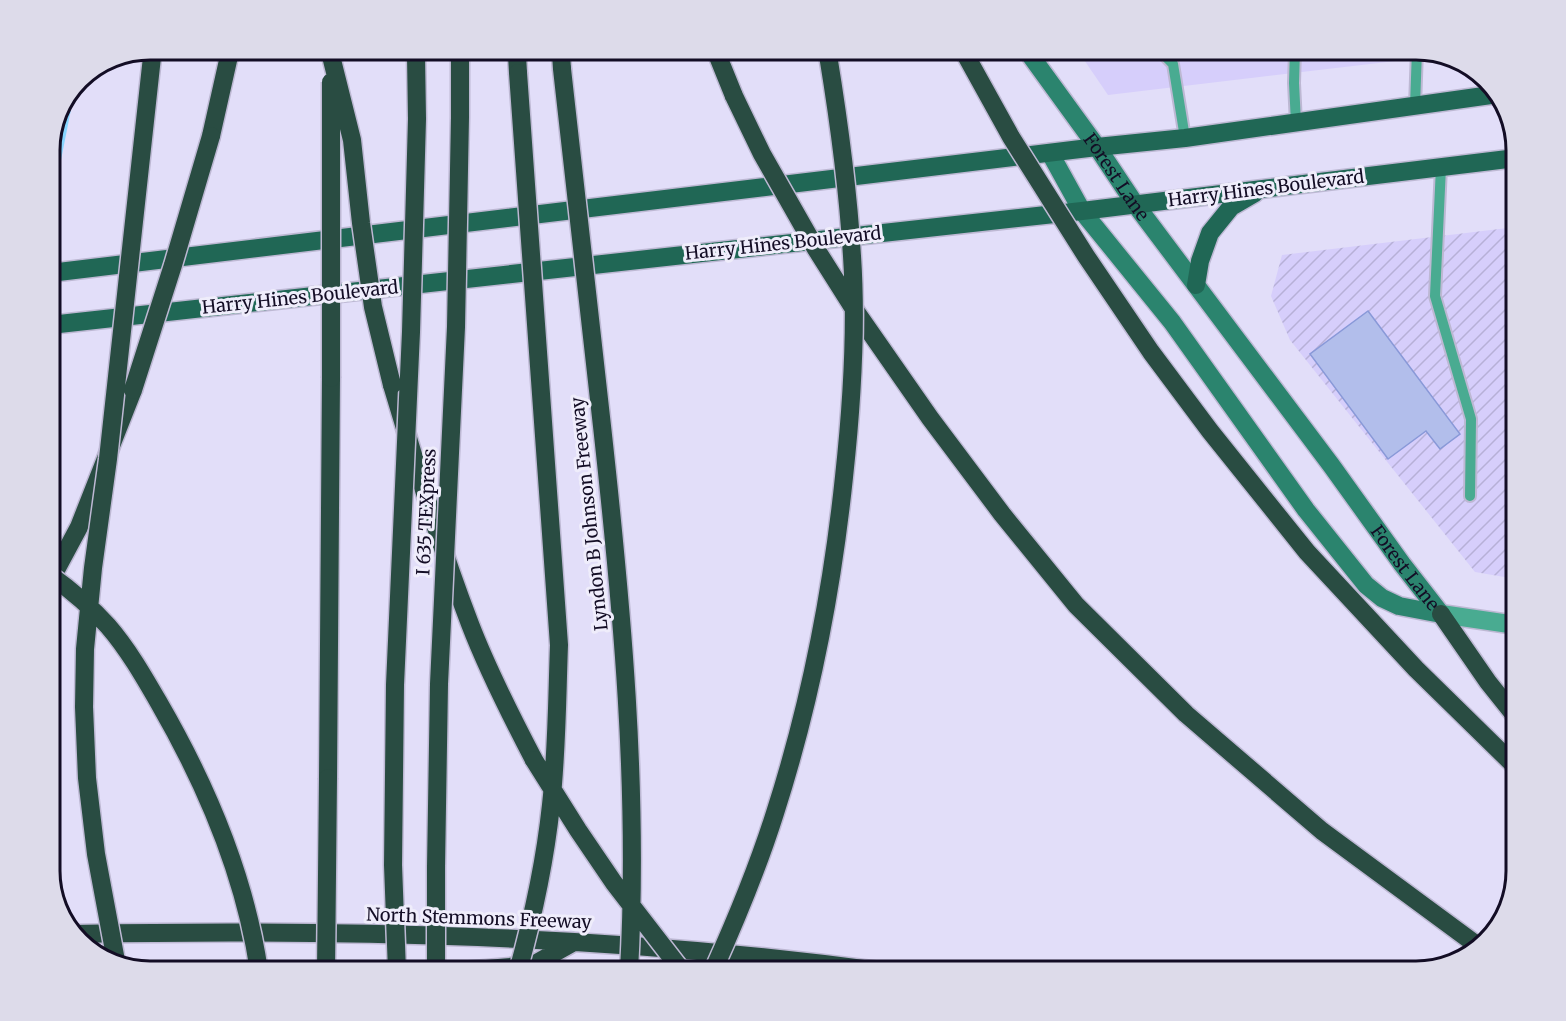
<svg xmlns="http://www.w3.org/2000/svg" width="1566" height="1021" font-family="Merriweather,serif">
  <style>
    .built { fill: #d6cefb }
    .industrial { fill: url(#industrial-furrows) }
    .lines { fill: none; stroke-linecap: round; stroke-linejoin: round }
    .stream { stroke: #87d5ff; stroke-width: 8 }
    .building { fill: #b2beeb; stroke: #8999d8; stroke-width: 1.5 }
    .lane-casing { stroke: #bdb8d3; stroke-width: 14 }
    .street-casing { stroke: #bdb8d3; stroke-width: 21 }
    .secondary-casing { stroke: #bdb8d3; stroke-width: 21 }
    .primary-casing { stroke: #bdb8d3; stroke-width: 21 }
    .highway-casing { stroke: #bdb8d3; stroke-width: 21 }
    .lane { stroke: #49ab91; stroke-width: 10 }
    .street { stroke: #49ab91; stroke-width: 18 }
    .secondary { stroke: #2b846e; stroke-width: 18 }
    .primary { stroke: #206755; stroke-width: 18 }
    .highway { stroke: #294c42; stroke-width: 18 }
    .highway-bridge-casing { stroke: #bdb8d3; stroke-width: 21; stroke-linecap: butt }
    .highway-bridge { stroke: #294c42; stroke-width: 18 }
    .labels { text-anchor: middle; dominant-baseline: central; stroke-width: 6; stroke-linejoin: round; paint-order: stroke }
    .street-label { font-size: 18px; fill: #130d25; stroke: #efedfb }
    .rim { fill: none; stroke: #130d25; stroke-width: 3 }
  </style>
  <defs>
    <pattern id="industrial-furrows" width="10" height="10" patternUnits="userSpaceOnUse" patternTransform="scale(1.5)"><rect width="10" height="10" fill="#d6cefb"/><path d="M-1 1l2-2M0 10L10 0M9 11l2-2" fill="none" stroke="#b7b0d7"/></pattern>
  </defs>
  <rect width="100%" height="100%" fill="#e2def9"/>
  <path class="built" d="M1416,50L1438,56L1108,95L1078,51Z"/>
  <path class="industrial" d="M1516,227V579L1475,572L1290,340L1271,296L1282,255Z"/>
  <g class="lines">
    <path class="stream" d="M50,195L68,104"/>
  </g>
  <path class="building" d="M1516,249V467H1507Z
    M1368,311L1460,434L1440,449L1426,431L1388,459L1310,354Z"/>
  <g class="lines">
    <g class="lane-casing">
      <path id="lane" d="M1295,50L1294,83L1296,123
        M1160,51L1173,64L1185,138
        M1415,106L1417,50
        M1441,167L1435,296L1471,419L1470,496"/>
    </g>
    <g class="street-casing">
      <path id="street" d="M1441,614L1516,625"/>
    </g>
    <g class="secondary-casing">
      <g id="secondary">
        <path id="s1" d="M1028,52L1097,147L1135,204L1331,465L1402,564L1441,614"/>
        <path d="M1050,153L1082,211L1172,322L1306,510L1366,585L1382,598L1399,606L1441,614"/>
      </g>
    </g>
    <g class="primary-casing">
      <path id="primary" d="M50,273L1097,147L1185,138L1498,94
        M1196,285L1200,261L1210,233L1231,207L1255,193
        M50,325L1082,211L1516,158"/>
    </g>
    <g class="highway-casing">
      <path id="highway" d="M561,54L562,69
        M717,54L734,96
        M517,55L518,73
        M211,136L229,56
        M852,306L930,418L1002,514L1076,605L1186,714L1322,831L1478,946
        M392,385C416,465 440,546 470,624C488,671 511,716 534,760
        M50,581L79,527L133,390
        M1441,614L1488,682L1516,717
        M328,778L331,378
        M75,934C343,929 614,935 879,971
        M462,971L533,965L574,942"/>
    </g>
    <use href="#lane" class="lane"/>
    <use href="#street" class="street"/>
    <use href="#secondary" class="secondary"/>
    <use href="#primary" class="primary"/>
    <use href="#highway" class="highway"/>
    <g class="highway-bridge-casing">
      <path id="highway-bridge" d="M964,52L1011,137L1086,256L1151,352L1210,431L1307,552L1416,669L1516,767
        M331,56L352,140L361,223L373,307L392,385
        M562,69C575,188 588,307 602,426C622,607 639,789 629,971
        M518,73L559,645C557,698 557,752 551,805C545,862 533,917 518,971
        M331,82V378
        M734,96L762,154L816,249L852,306
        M133,390L173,265L211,136
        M50,575C71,590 91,607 108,626C128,649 144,677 159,703C207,786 245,875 259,971
        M534,760L578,830L614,883L682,971
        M116,961L96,854L87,778L84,707L85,649L93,568L108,459L152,57
        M326,971L328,778
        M397,971L393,865L395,685L411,332L417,119L416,55
        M436,971V867L439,684L456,327L460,117V55
        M713,971C736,920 758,867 775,813C810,704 832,592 844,477C852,404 857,330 852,256C848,189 839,122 828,55"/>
    </g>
    <use href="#highway-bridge" class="highway-bridge"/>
  </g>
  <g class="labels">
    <g class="street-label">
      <text stroke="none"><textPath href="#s1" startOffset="153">Forest Lane</textPath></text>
      <text transform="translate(1266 188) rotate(-7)">Harry Hines Boulevard</text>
      <text transform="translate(783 243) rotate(-6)">Harry Hines Boulevard</text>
      <text transform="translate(300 297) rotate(-6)">Harry Hines Boulevard</text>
      <text transform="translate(426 512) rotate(-87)">I 635 TEXpress</text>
      <text transform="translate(589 514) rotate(-96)">Lyndon B Johnson Freeway</text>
      <text stroke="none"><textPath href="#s1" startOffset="639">Forest Lane</textPath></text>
      <text transform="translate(479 918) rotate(2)">North Stemmons Freeway</text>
    </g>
  </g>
  <path d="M0 0H1566V1021H0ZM150 60H1416A90 90 0 0 1 1506 150V871A90 90 0 0 1 1416 961H150A90 90 0 0 1 60 871V150A90 90 0 0 1 150 60Z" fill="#dddbea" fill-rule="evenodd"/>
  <path class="rim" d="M150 60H1416A90 90 0 0 1 1506 150V871A90 90 0 0 1 1416 961H150A90 90 0 0 1 60 871V150A90 90 0 0 1 150 60Z"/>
</svg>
